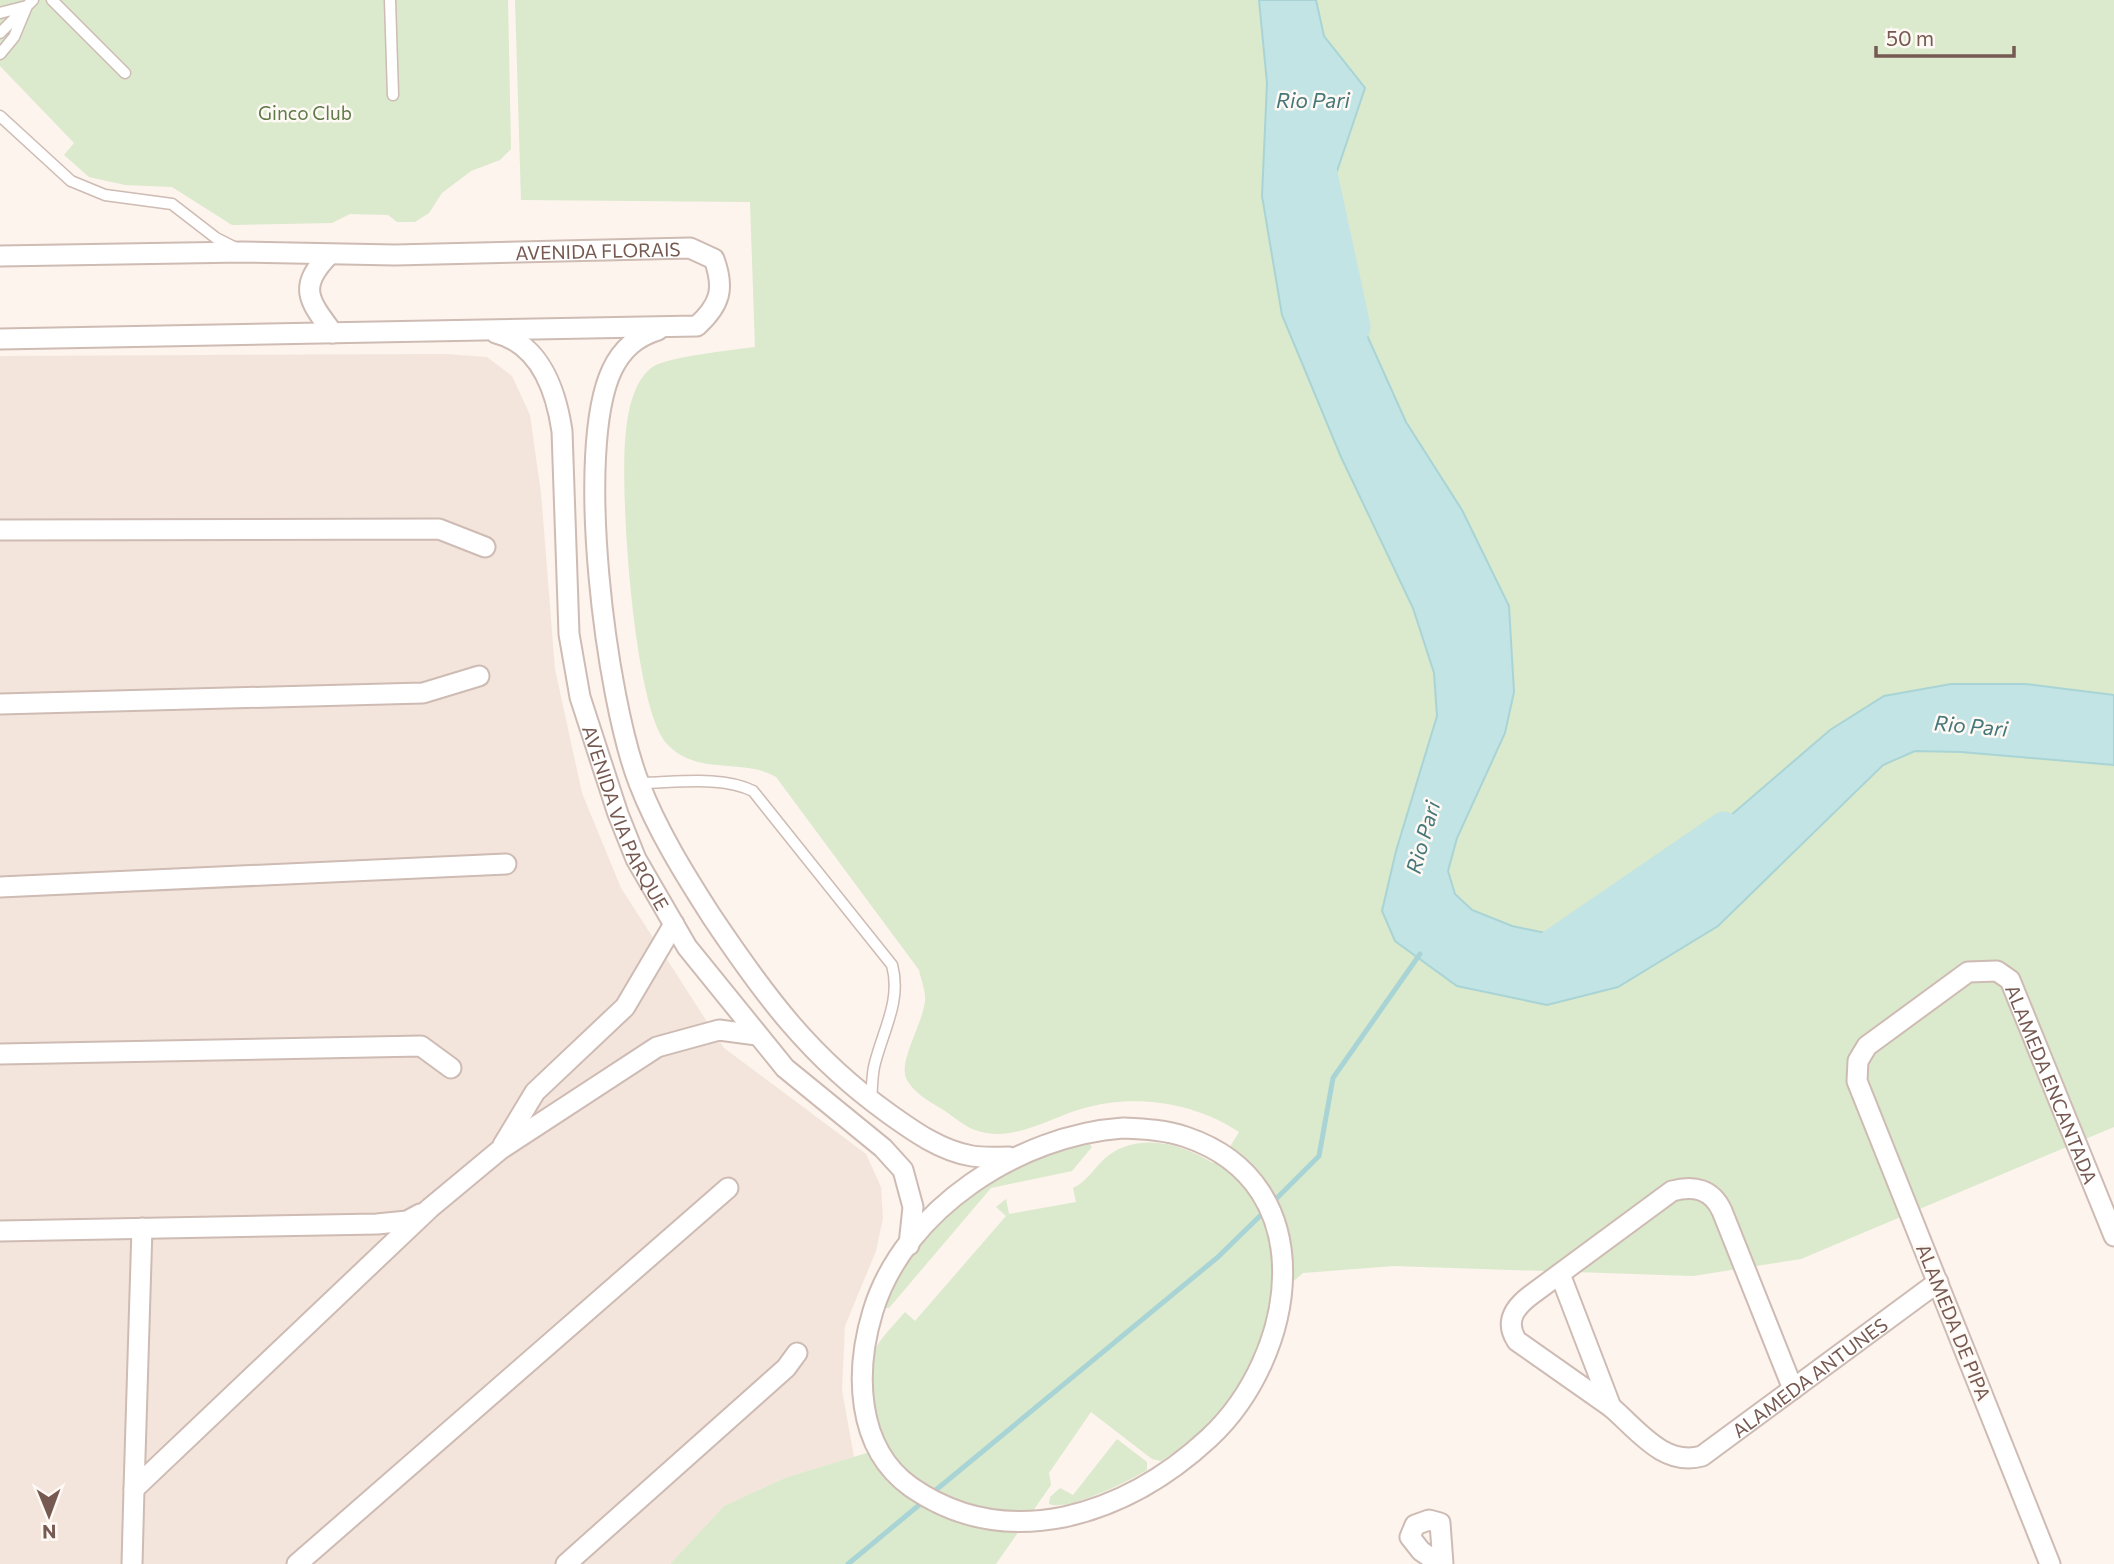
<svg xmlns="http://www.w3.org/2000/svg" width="2114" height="1564" font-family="Commissioner,sans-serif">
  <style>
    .residential { fill: #f3e5dc }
    .green { fill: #dbe9cc }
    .water { fill: #c2e4e5; stroke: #a9d4d6; stroke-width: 2 }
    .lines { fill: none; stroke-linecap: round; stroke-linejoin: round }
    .stream { stroke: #a9d4d6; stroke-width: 5 }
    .river { stroke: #c2e4e5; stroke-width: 33 }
    .service-casing { stroke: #cebbb3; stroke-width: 13 }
    .minor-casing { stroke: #cebbb3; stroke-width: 23 }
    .service { stroke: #fff; stroke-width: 10 }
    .minor { stroke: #fff; stroke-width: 19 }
    .labels { text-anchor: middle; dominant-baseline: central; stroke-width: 5; stroke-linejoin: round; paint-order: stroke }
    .park-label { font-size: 19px; fill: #5e7a49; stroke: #fef9f4 }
    .street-label { font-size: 19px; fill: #765951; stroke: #fef9f4 }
    .water-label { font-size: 21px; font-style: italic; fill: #457779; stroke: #fef9f4 }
  </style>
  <rect width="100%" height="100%" fill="#fcf4ed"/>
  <path class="residential" d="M446,354L487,357L512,376L530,415L541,493L555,669L582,793L621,888L724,1048L866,1154L881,1187L883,1218L876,1251L845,1326L842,1390L854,1457L787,1477L724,1506L670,1564H0V356Z"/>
  <path class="green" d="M0,0H508L511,149L500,160L471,171L442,193L429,213L415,222H397L388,215L350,214L332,223L232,225L172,187L125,185L89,177L64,155L74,143L0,66Z
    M515,0H2114V1127L1801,1259L1693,1276L1394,1266L1303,1273L1282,1291L1257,1356L1227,1405L1194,1440L1161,1461L1152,1459L1091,1412L1049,1473L1051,1485L996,1564H670L724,1506L787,1477L880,1449C878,1419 861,1380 874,1351C881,1337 895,1324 905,1312L915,1321L1006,1216L996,1207L1006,1199L1009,1214L1076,1202L1073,1188C1089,1181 1095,1165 1109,1155C1140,1132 1183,1144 1213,1163L1225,1155L1239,1132C1195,1102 1132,1093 1081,1109C1048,1119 1013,1142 978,1131C966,1128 953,1116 942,1109C929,1101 913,1093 906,1078C899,1060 923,1023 925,1001C926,991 921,980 919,970L776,777C742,757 698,777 667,744C633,708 619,484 626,431C628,410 634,382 651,368C664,357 734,350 755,347L750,202L521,200Z
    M1088,1142L1092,1147L1072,1171L991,1188L889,1308H884C901,1248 969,1183 1026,1160C1045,1152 1067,1148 1088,1142Z
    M1117,1439L1147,1462V1470C1129,1481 1067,1512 1049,1504L1050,1497L1060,1488L1073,1495Z"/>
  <path class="water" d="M1259,0H1316L1324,36L1365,88L1335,177L1328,234L1343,282L1406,422L1462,510L1509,606L1514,692L1505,733L1457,838L1448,871L1455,894L1472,910L1512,926L1560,936L1597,926L1630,902L1830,730L1884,696L1951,684H2025L2114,695V765L1961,752L1915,751L1883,765L1718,926L1618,987L1547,1005L1457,986L1395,941L1382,911L1396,851L1437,716L1434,673L1413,608L1341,457L1282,315L1262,196L1267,83Z"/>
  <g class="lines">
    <path class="stream" d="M1271,1204L1319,1156L1333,1078L1420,954
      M931,1494L1218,1257L1265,1211
      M848,1564L924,1501"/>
    <path class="river" d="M1321,174L1354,327
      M1532,949L1543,952L1724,828"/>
    <g class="service-casing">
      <path id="service" d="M52,0L125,73
        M390,0L393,95
        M0,13L27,6
        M0,33L33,0
        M0,54L14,37L27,6
        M0,116L71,181L105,195L172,204L216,238L236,248
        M639,783C673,783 722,775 753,791L892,965C902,1001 882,1032 874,1067C872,1077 872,1089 871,1100"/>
    </g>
    <g class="minor-casing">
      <g id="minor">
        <path d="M329,255C297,287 309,301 333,333"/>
        <path id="s1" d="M0,256L243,252L395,255L690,248L714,259C725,289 720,305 697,326L0,339"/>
        <path d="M658,330C636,337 622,349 612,370C574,450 606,699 639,783C657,830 685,875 712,917C765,996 810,1057 888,1113C913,1131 941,1151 972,1156C984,1158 997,1157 1009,1157"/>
        <path id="s2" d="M496,333C540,344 556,391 562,431L569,634L580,697L618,814L636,859L687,947L785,1068L883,1148L903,1170L913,1207L909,1245"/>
        <path d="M0,530L439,529L485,547"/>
        <path d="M0,704L423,693L479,676"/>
        <path d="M0,887L506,864"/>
        <path d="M0,1054L421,1046L451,1068"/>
        <path d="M1123,1128C1144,1129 1166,1130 1186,1137C1325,1184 1297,1356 1209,1438C1167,1477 1119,1505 1064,1517C1009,1528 957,1519 911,1487C855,1447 855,1370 873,1311C904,1209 1020,1135 1123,1128Z"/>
        <path d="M503,1145L535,1092L625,1007L674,924"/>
        <path d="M142,1228L134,1489L430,1208L501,1149L657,1047L719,1030L757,1035"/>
        <path d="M0,1231L377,1224L407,1221L420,1214"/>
        <path d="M1560,1274L1611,1407L1517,1341C1504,1321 1515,1307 1531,1295L1672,1191C1694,1185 1712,1189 1722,1211L1793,1389"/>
        <path id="s3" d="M1611,1407C1638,1430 1664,1467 1702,1456L1938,1282"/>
        <path d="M132,1564L134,1489"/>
        <path d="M297,1564L728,1188"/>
        <path d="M566,1564L786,1368L797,1353"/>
        <path d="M1440,1564L1421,1551L1410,1537L1415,1525L1429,1520L1440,1523L1443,1564"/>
        <path id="s4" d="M2050,1564L1857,1081L1858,1061L1867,1046L1968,972L1997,971L2010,980L2114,1236"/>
      </g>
    </g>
    <use href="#service" class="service"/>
    <use href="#minor" class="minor"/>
  </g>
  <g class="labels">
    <g class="park-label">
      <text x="305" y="112">Ginco Club</text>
    </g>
    <g class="street-label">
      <text stroke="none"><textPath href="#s1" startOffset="598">AVENIDA FLORAIS</textPath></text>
      <text stroke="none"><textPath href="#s2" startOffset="522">AVENIDA VIA PARQUE</textPath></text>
      <text stroke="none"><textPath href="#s4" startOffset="840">ALAMEDA ENCANTADA</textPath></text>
      <text transform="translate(1954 1322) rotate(68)">ALAMEDA DE PIPA</text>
      <text stroke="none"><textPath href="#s3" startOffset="242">ALAMEDA ANTUNES</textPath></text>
    </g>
    <g class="water-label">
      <text x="1313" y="99">Rio Pari</text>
      <text transform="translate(1971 725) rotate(5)">Rio Pari</text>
      <text transform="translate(1422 837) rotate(-74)">Rio Pari</text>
    </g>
  </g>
  <g transform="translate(49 1515) rotate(179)" stroke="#fef9f4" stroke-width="5" paint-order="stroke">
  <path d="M0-5L12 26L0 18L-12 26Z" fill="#765951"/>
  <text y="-10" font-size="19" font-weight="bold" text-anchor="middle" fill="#765951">N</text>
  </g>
  <path d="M1876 46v10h138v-10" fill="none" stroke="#765951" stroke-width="3.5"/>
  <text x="1886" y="46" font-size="21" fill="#765951" stroke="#fef9f4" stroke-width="5" paint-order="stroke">50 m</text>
</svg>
